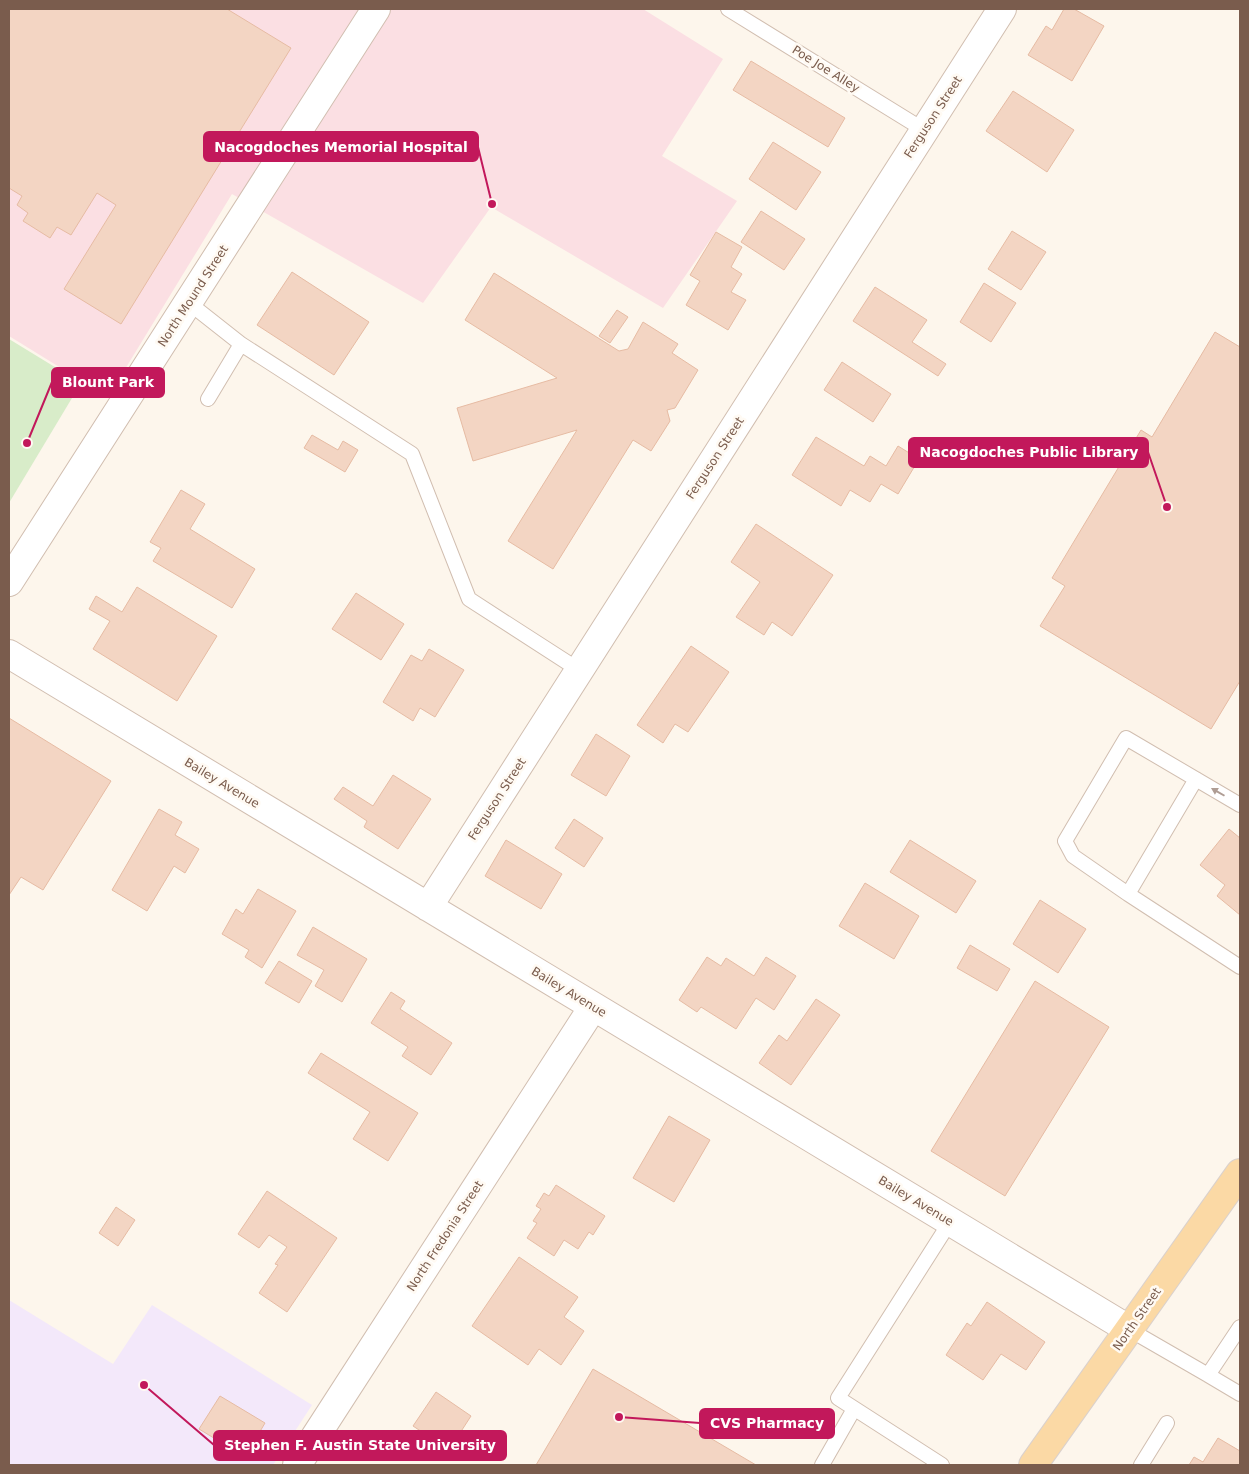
<svg xmlns="http://www.w3.org/2000/svg" width="1249" height="1474" font-family="'DejaVu Sans',sans-serif">
  <style>
    .education { fill: #f3e8fa }
    .medical { fill: #fbdfe3 }
    .green { fill: #d8ecc9 }
    .building { fill: #f3d5c3; stroke: #e6bba3 }
    .lines { fill: none; stroke-linecap: round; stroke-linejoin: round }
    .service-casing { stroke: #d1beb0; stroke-width: 16 }
    .minor-casing { stroke: #d1beb0; stroke-width: 30 }
    .primary-casing { stroke: #dad1cd; stroke-width: 30 }
    .service { stroke: #fff; stroke-width: 14 }
    .minor { stroke: #fff; stroke-width: 28 }
    .primary { stroke: #fbd9a5; stroke-width: 28 }
    .oneway { fill: #af9d94 }
    .labels { text-anchor: middle; dominant-baseline: central; stroke-width: 5; stroke-linejoin: round; paint-order: stroke }
    .street-label { font-size: 12px; fill: #7a5c4d; stroke: #fffaf3 }
    .leader { fill: none; stroke: #c2185b; stroke-width: 2 }
    .callout-dot { fill: #c2185b; stroke: #fffaf3; stroke-width: 2 }
    .callout { fill: #c2185b; stroke: #c2185b; stroke-width: 2 }
    .callout-label { font-size: 14px; text-anchor: middle; font-weight: bold; fill: #fff }
  </style>
  <rect width="100%" height="100%" fill="#fdf6ec"/>
  <path class="education" d="M9,1300L113,1364L152,1305L312,1405L273,1465H9Z"/>
  <path class="medical" d="M9,9H643L723,59L662,156L737,201L663,308L491,207L423,303L232,194L108,397L9,336Z"/>
  <path class="green" d="M9,339L81,383L9,503Z"/>
  <path class="building" d="M9,9H227L291,48L121,324L64,289L116,205L97,193L71,235L57,227L50,238L23,221L28,213L17,205L22,196L9,188Z
    M1064,9H1074L1104,26L1072,81L1028,55L1046,26L1052,30Z
    M751,61L845,118L828,147L733,90Z
    M1013,91L1074,130L1047,172L986,131Z
    M773,142L821,172L796,210L749,179Z
    M761,211L805,239L784,270L741,242Z
    M1012,231L1046,252L1021,290L988,269Z
    M716,232L742,247L731,267L742,274L731,292L746,300L728,330L686,305L700,281L690,275Z
    M292,272L369,322L334,375L257,325Z
    M494,273L619,351L628,349L643,322L678,344L672,353L698,370L675,408L667,410L670,421L651,451L633,440L553,569L508,541L577,430L473,461L457,408L557,378L465,320Z
    M984,283L1016,303L991,342L960,322Z
    M875,287L927,320L912,342L946,364L938,376L853,321Z
    M617,310L628,317L610,343L599,336Z
    M1215,332L1240,347V681L1211,729L1040,626L1065,586L1052,578L1141,430L1152,437Z
    M842,362L891,394L873,422L824,390Z
    M312,435L338,450L343,441L358,450L345,472L304,448Z
    M816,437L864,466L870,456L886,466L898,446L919,459L898,494L881,484L870,502L850,490L841,506L792,475Z
    M181,490L205,504L190,529L255,569L232,608L153,561L161,548L150,542Z
    M756,524L833,575L792,636L772,622L764,635L736,617L760,582L731,562Z
    M137,587L217,636L177,701L93,649L110,621L89,609L96,596L122,612Z
    M356,593L404,624L381,660L332,629Z
    M691,646L729,672L688,732L675,724L663,743L637,725Z
    M429,649L464,670L435,717L420,708L413,721L383,702L411,655L422,661Z
    M9,718L111,781L43,890L21,877L9,895Z
    M596,734L630,756L606,796L571,775Z
    M393,775L431,799L398,849L364,827L367,821L334,799L343,787L373,806Z
    M159,809L182,822L175,835L199,849L185,873L174,866L147,911L112,890Z
    M574,819L603,838L584,867L555,848Z
    M1229,829L1240,838V915L1217,896L1225,885L1200,865Z
    M506,840L562,874L541,909L485,876Z
    M910,840L976,881L956,913L890,872Z
    M865,883L919,916L894,959L839,926Z
    M258,889L296,911L262,968L245,957L249,950L222,934L236,909L243,914Z
    M1040,900L1086,929L1058,973L1013,944Z
    M313,927L367,959L342,1002L315,986L324,970L297,955Z
    M970,945L1010,969L997,991L957,968Z
    M707,957L721,966L726,958L754,976L766,957L796,976L774,1010L756,998L736,1029L701,1007L697,1012L679,1000Z
    M279,961L312,981L299,1003L265,983Z
    M1035,981L1109,1027L1005,1196L931,1151Z
    M391,992L405,1001L400,1009L452,1043L431,1075L402,1056L408,1047L371,1023Z
    M816,999L840,1015L791,1085L759,1063L779,1035L787,1041Z
    M321,1053L418,1113L388,1161L353,1139L370,1112L308,1073Z
    M669,1116L710,1140L674,1202L633,1178Z
    M556,1185L605,1216L593,1235L589,1232L578,1249L564,1240L554,1256L527,1238L537,1223L533,1221L541,1209L536,1206L544,1193L549,1196Z
    M267,1191L337,1238L287,1312L259,1293L278,1265L275,1264L287,1247L269,1235L259,1248L238,1234Z
    M116,1207L135,1220L118,1246L99,1233Z
    M519,1257L578,1297L564,1317L584,1331L561,1365L539,1349L528,1365L472,1326Z
    M987,1302L1045,1342L1026,1370L1001,1354L983,1380L946,1355L967,1323L971,1326Z
    M593,1369L756,1465H536Z
    M436,1392L471,1416L449,1450L413,1426Z
    M220,1396L265,1423L245,1457L199,1429Z
    M1218,1438L1240,1451V1465H1189L1194,1457L1203,1462Z"/>
  <g class="lines">
    <g class="service-casing">
      <path id="service" d="M728,9L924,130
        M189,303L241,344L208,399
        M241,344L412,454L469,599L579,670
        M1196,779L1128,894L1240,967
        M1128,894L1073,856L1065,841L1126,738L1240,805
        M1130,1330L1208,1375L1240,1327
        M1208,1375L1240,1394
        M822,1465L854,1409
        M942,1465L838,1398L950,1222
        M1141,1465L1167,1423"/>
    </g>
    <g class="minor-casing">
      <path id="minor" d="M9,582L376,9
        M9,654L1130,1330
        M428,907L1002,9
        M297,1465L593,1007"/>
    </g>
    <g class="primary-casing">
      <path id="primary" d="M1033,1465L1240,1173"/>
    </g>
    <use href="#service" class="service"/>
    <use href="#minor" class="minor"/>
    <use href="#primary" class="primary"/>
  </g>
  <defs><path id="oneway-solid" d="M-6-.8H1V-3.2L6.5 0L1 3.2V.8H-6Z" transform="scale(1.25)"/></defs>
  <use class="oneway" href="#oneway-solid" transform="translate(1218 792) rotate(-150)"/>
  <g class="labels">
    <g class="street-label">
      <text transform="translate(826 69) rotate(32)">Poe Joe Alley</text>
      <text transform="translate(933 117) rotate(-57)">Ferguson Street</text>
      <text transform="translate(193 296) rotate(-57)">North Mound Street</text>
      <text transform="translate(715 458) rotate(-57)">Ferguson Street</text>
      <text transform="translate(222 783) rotate(31)">Bailey Avenue</text>
      <text transform="translate(497 799) rotate(-57)">Ferguson Street</text>
      <text transform="translate(569 992) rotate(31)">Bailey Avenue</text>
      <text transform="translate(916 1201) rotate(31)">Bailey Avenue</text>
      <text transform="translate(445 1236) rotate(-57)">North Fredonia Street</text>
      <text transform="translate(1137 1319) rotate(-55)">North Street</text>
    </g>
  </g>
  <path class="leader" d="M492 204L478 147M27 443L52 382M1167 507L1148 452M619 1417L700 1423M144 1385L214 1445"/>
  <g class="callout-dot">
    <circle cx="492" cy="204" r="5"/>
    <circle cx="27" cy="443" r="5"/>
    <circle cx="1167" cy="507" r="5"/>
    <circle cx="619" cy="1417" r="5"/>
    <circle cx="144" cy="1385" r="5"/>
  </g>
  <g class="callout">
    <rect x="204" y="132" width="274" height="29" rx="5"/>
    <rect x="52" y="368" width="112" height="29" rx="5"/>
    <rect x="909" y="438" width="239" height="29" rx="5"/>
    <rect x="700" y="1409" width="134" height="29" rx="5"/>
    <rect x="214" y="1431" width="292" height="29" rx="5"/>
  </g>
  <g class="callout-label">
    <text x="341" y="152">Nacogdoches Memorial Hospital</text>
    <text x="108" y="387">Blount Park</text>
    <text x="1029" y="457">Nacogdoches Public Library</text>
    <text x="767" y="1428">CVS Pharmacy</text>
    <text x="360" y="1450">Stephen F. Austin State University</text>
  </g>
  <rect width="1249" height="1474" fill="none" stroke="#7a5c4d" stroke-width="20"/>
</svg>
